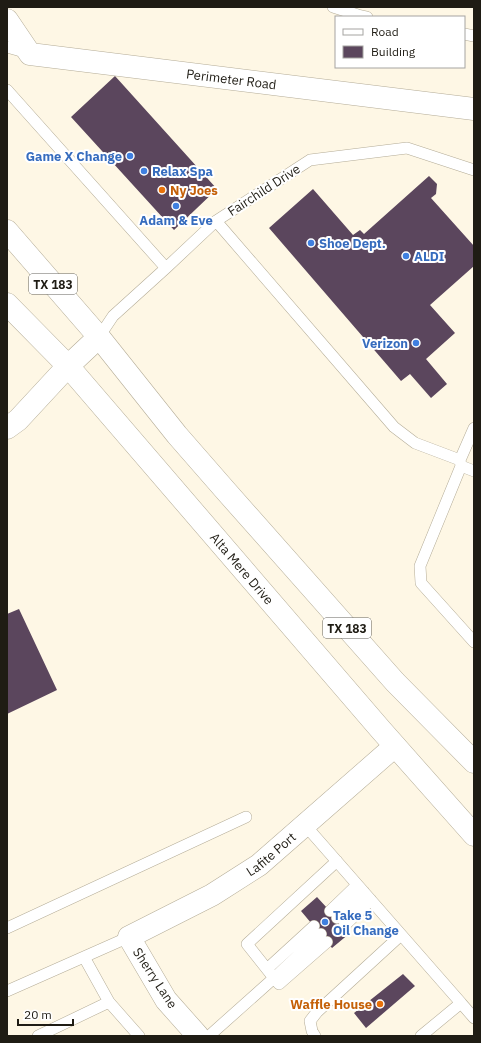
<svg xmlns="http://www.w3.org/2000/svg" width="481" height="1043" font-family="'IBM Plex Sans',sans-serif">
  <style>
    .building { fill: #5b465d }
    .lines { fill: none; stroke-linecap: round; stroke-linejoin: round }
    .service-casing { stroke: #b4ac97; stroke-width: 12 }
    .minor-casing { stroke: #b4ac97; stroke-width: 23 }
    .secondary-casing { stroke: #b4ac97; stroke-width: 23 }
    .primary-casing { stroke: #b4ac97; stroke-width: 23 }
    .service { stroke: #fff; stroke-width: 11 }
    .minor { stroke: #fff; stroke-width: 22 }
    .secondary { stroke: #fff; stroke-width: 22 }
    .primary { stroke: #fff; stroke-width: 22 }
    .shop-dot { fill: #3f7fe0; stroke: #fff; stroke-width: 1.5 }
    .food-dot { fill: #e8710a; stroke: #fff; stroke-width: 1.5 }
    .labels { text-anchor: middle; dominant-baseline: central; stroke-width: 4; stroke-linejoin: round; paint-order: stroke }
    .shield { fill: #fff; stroke: #62605a; stroke-width: 1 }
    .shield-label { font-size: 12px; font-weight: bold; fill: #1f1c14 }
    .street-label { font-size: 13px; fill: #1f1c14; stroke: #fff }
    .shop-label { font-size: 13px; font-weight: bold; fill: #366cbe; stroke: #fff; text-anchor: start }
    .food-label { font-size: 13px; font-weight: bold; fill: #c56008; stroke: #fff; text-anchor: start }
  </style>
  <rect width="100%" height="100%" fill="#fef7e5"/>
  <path class="building" d="M115,76L217,189L174,230L71,117Z
    M429,176L437,184L436,194L431,198L474,246V266L430,305L455,333L426,359L447,384L431,398L410,374L401,381L269,228L313,189L353,235L360,230L364,234Z
    M19,609L57,690L7,714V614Z
    M317,897L350,933L332,948L301,911Z
    M403,974L415,986L366,1028L354,1013Z"/>
  <g class="lines">
    <g class="service-casing">
      <path id="service" d="M333,7L358,15L367,17
        M464,34L474,36
        M7,47L28,53
        M7,90L166,268
        M216,221L394,427L415,443L460,460L474,428
        M99,337L113,316L166,268L216,221L310,160L407,148L474,170
        M460,460L461,466L420,566L421,583L474,642
        M461,466L474,471
        M305,825L461,1003
        M330,911L357,885
        M337,918L364,892
        M344,926L371,900
        M7,928L246,817
        M321,934L274,978L279,984L327,942
        M84,957L109,1002
        M267,969L314,926
        M7,991L129,937
        M38,1036L109,1002L139,1036
        M209,1036L274,978L247,944L337,861
        M315,1036L312,1031L310,1021L317,1012L401,935
        M421,1036L461,1003L474,1018"/>
    </g>
    <g class="minor-casing">
      <g id="minor">
        <path id="s1" d="M7,20L30,54L474,109"/>
        <path id="s2" d="M198,1036L166,1000L129,937L212,895L259,865L395,746"/>
      </g>
    </g>
    <g class="secondary-casing">
      <path id="secondary" d="M7,428L18,420L68,366L99,337"/>
    </g>
    <g class="primary-casing">
      <g id="primary">
        <path d="M7,231L99,337L177,435L225,490L395,682L474,762"/>
        <path id="s3" d="M7,304L68,366L381,730L474,835"/>
      </g>
    </g>
    <use href="#service" class="service"/>
    <use href="#minor" class="minor"/>
    <use href="#secondary" class="secondary"/>
    <use href="#primary" class="primary"/>
  </g>
  <g class="shop-dot">
    <circle cx="130" cy="156" r="4"/>
    <circle cx="144" cy="171" r="4"/>
    <circle cx="176" cy="206" r="4"/>
    <circle cx="311" cy="243" r="4"/>
    <circle cx="406" cy="256" r="4"/>
    <circle cx="416" cy="343" r="4"/>
    <circle cx="325" cy="922" r="4"/>
  </g>
  <g class="food-dot">
    <circle cx="162" cy="190" r="4"/>
    <circle cx="380" cy="1004" r="4"/>
  </g>
  <g class="labels">
    <g class="shield">
      <rect x="29" y="274" width="48" height="20" rx="3"/>
      <rect x="323" y="618" width="48" height="20" rx="3"/>
    </g>
    <g class="shield-label">
      <text x="53" y="284">TX 183</text>
      <text x="347" y="628">TX 183</text>
    </g>
    <g class="street-label">
      <text stroke="none"><textPath href="#s1" startOffset="244">Perimeter Road</textPath></text>
      <text transform="translate(264 190) rotate(-33)">Fairchild Drive</text>
      <text stroke="none"><textPath href="#s3" startOffset="354">Alta Mere Drive</textPath></text>
      <text stroke="none"><textPath href="#s2" startOffset="286">Lafite Port</textPath></text>
      <text transform="translate(155 978) rotate(57)">Sherry Lane</text>
    </g>
    <g class="shop-label">
      <text x="122" y="156" text-anchor="end">Game X Change</text>
      <text x="152" y="171">Relax Spa</text>
      <text x="176" y="220" text-anchor="middle">Adam &amp; Eve</text>
      <text x="319" y="243">Shoe Dept.</text>
      <text x="414" y="256">ALDI</text>
      <text x="408" y="343" text-anchor="end">Verizon</text>
      <text x="333" y="915">Take 5<tspan x="333" dy="15">Oil Change</tspan></text>
    </g>
    <g class="food-label">
      <text x="170" y="190">Ny Joes</text>
      <text x="372" y="1004" text-anchor="end">Waffle House</text>
    </g>
  </g>
  <rect width="481" height="1043" fill="none" stroke="#1f1c14" stroke-width="16"/>
  <rect x="335" y="16" width="130" height="52" fill="#ffffff" stroke="#a5a4a1"/>
  <rect x="343" y="29" width="20" height="6" fill="#ffffff" stroke="#a5a4a1"/>
  <text x="371" y="36" font-size="12" fill="#1f1c14">Road</text>
  <rect x="343" y="46" width="20" height="12" fill="#5b465d" stroke="#a5a4a1"/>
  <text x="371" y="56" font-size="12" fill="#1f1c14">Building</text>
  <path d="M18 1019v6h55v-6" fill="none" stroke="#1f1c14" stroke-width="2"/>
  <text x="24" y="1019" font-size="12" fill="#1f1c14" stroke="#ffffff" stroke-width="3" paint-order="stroke">20 m</text>
</svg>
